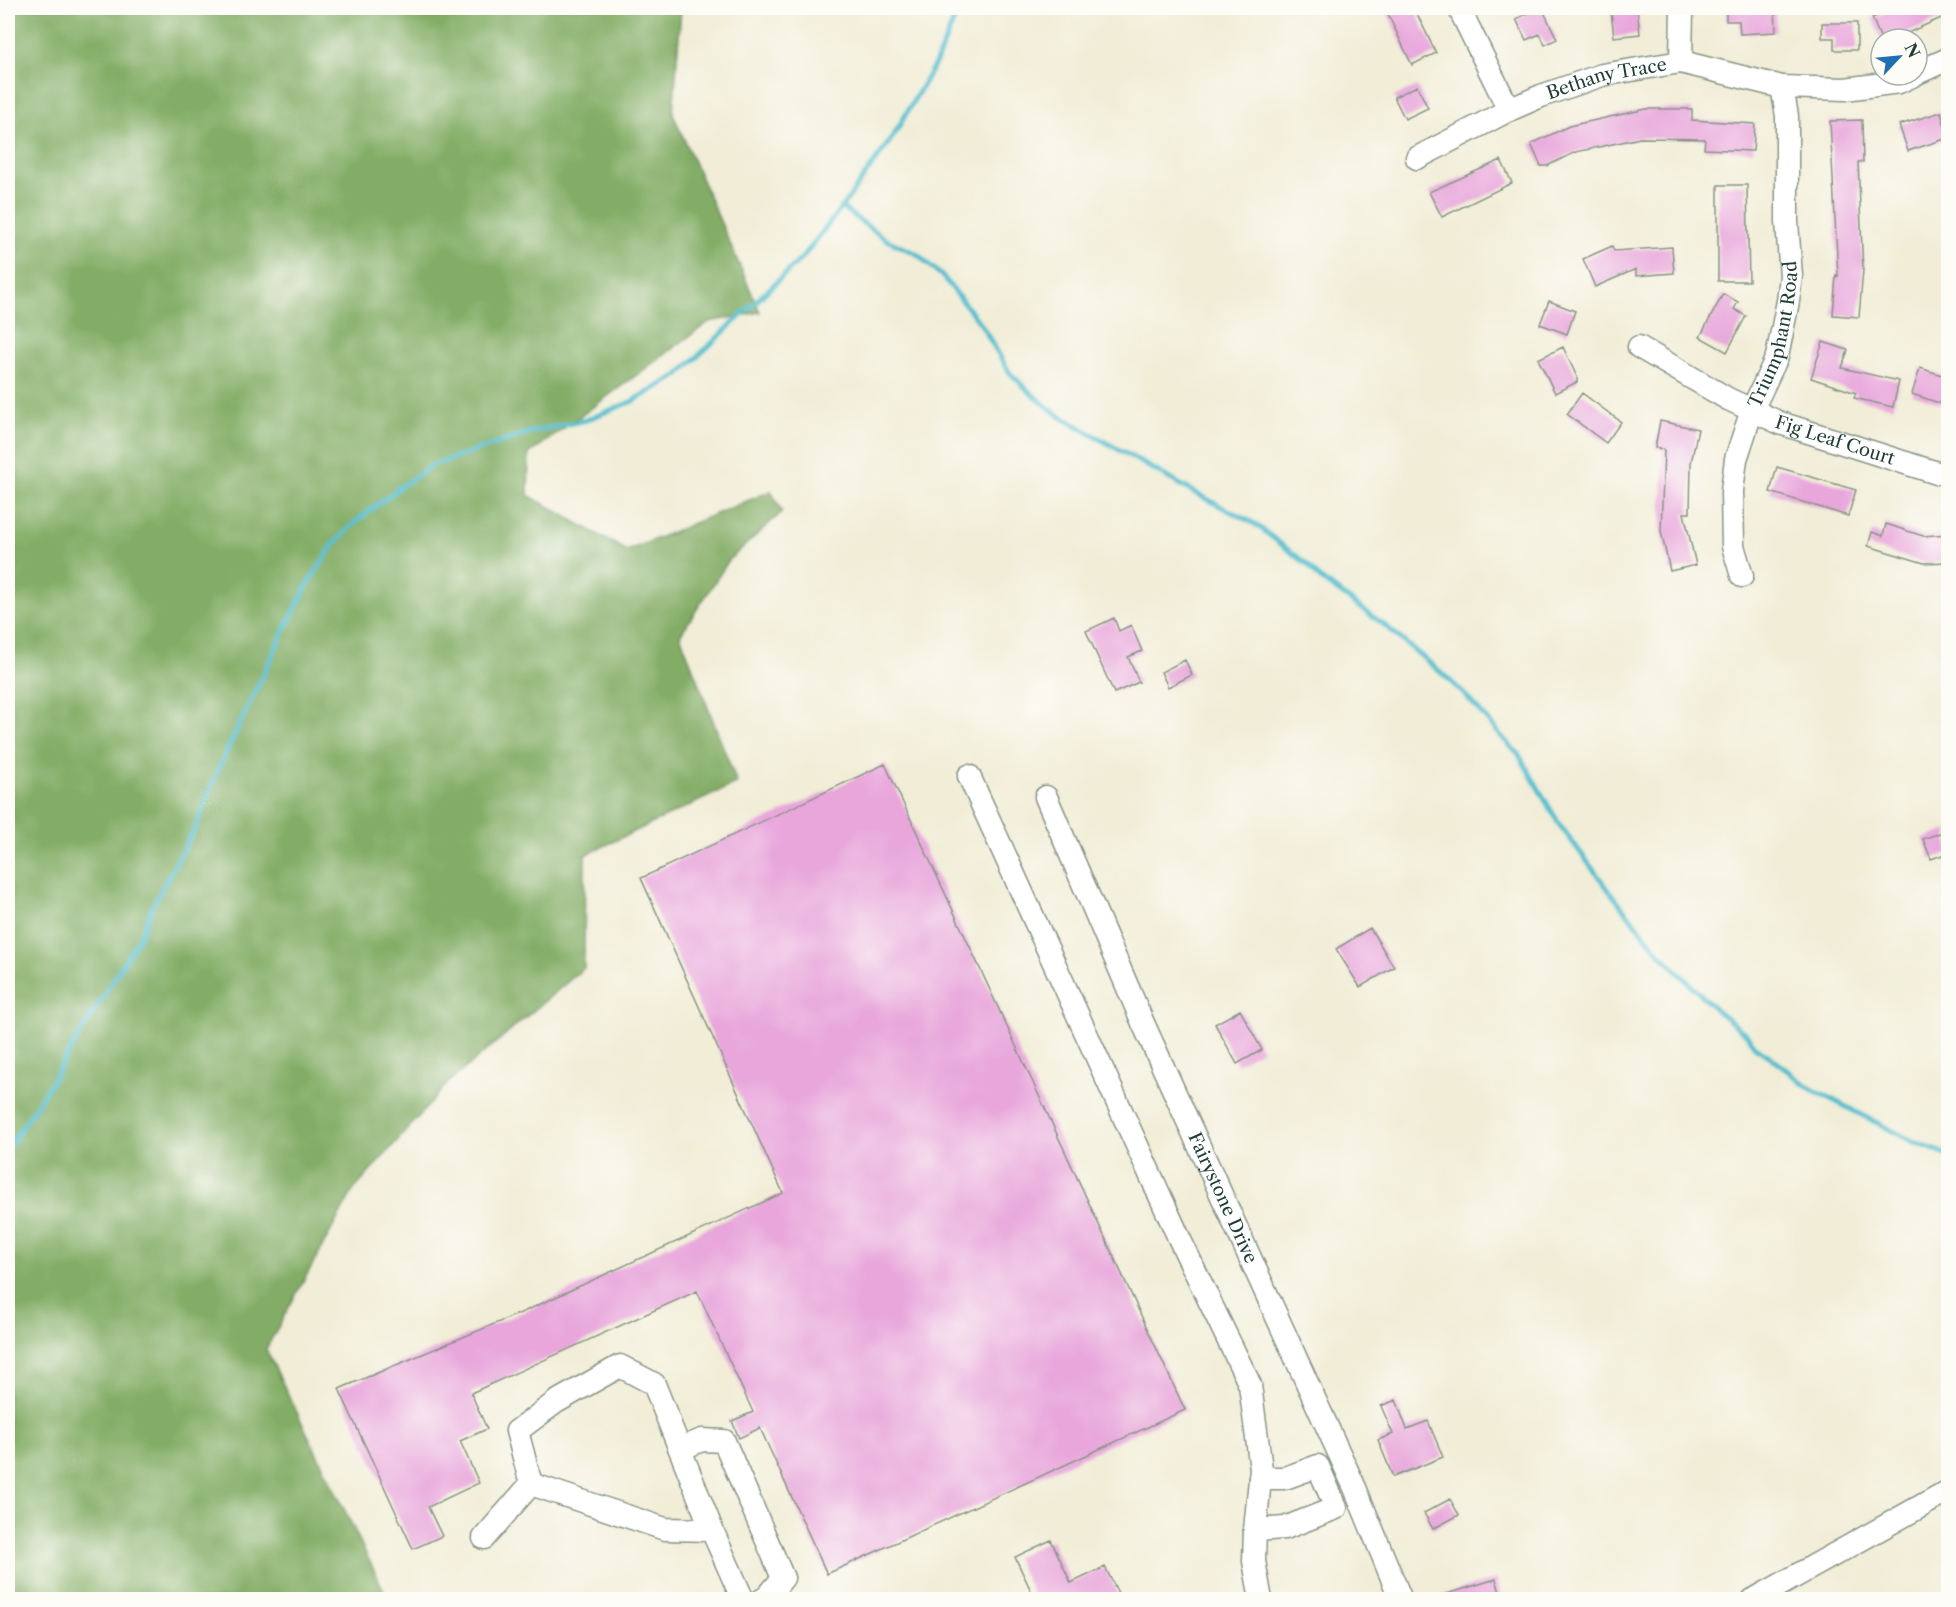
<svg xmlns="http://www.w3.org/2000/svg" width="1956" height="1607" font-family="'Libre Caslon Text',serif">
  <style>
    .forest { fill: #83ad66; stroke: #51754d; stroke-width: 1.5 }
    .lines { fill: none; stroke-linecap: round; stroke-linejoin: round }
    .stream { stroke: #52bdce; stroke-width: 5 }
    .building { fill: #e8a6db }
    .minor-casing { stroke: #889586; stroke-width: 25 }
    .minor { stroke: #fff; stroke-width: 22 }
    .labels { text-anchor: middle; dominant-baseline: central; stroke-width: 4.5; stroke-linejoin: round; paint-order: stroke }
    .street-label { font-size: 18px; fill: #1f3d34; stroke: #fdfcf7 }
  </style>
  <rect width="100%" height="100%" fill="#fdfcf7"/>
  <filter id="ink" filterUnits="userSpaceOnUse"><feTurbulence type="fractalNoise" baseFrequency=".0167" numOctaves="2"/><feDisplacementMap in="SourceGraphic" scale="12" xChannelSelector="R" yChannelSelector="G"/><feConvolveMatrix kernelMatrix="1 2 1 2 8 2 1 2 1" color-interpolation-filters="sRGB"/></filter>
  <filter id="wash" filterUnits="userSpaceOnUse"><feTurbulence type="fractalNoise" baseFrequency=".008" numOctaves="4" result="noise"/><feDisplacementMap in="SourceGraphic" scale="24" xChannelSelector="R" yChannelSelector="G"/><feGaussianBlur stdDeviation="1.35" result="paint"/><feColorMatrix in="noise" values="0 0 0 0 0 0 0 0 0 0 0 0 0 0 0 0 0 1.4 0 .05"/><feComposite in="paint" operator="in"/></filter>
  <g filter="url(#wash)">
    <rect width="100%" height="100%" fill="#f1edd7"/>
    <path class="forest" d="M8,8H681L673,114L760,312L709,322L529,454L528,495L627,551L771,491L782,512L729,560L680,635L737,783L585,855L584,968L447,1084L353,1191L266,1349L388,1599H8Z"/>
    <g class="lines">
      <path class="stream" d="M841,207L887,240L917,254L944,278L980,323L1010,373L1033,395L1058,415L1197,494L1255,524L1308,565L1318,577L1383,624L1445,676L1468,698L1509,745L1518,753L1559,824L1614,897L1662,956L1714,1008L1746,1034L1756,1048L1771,1057L1806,1086L1914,1142L1948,1155
        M8,1148L40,1100L140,936L153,905L196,826L216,774L283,633L308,584L333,545L353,524L400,487L433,465L531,432L586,420L633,401L677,376L803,257L850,196L892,138L936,62L959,8"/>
    </g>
    <g id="blocks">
      <path class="building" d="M1385,8H1414L1436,53L1412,65Z
        M1539,8H1542L1557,39L1545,45L1540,34L1526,40L1516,19Z
        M1637,8L1640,34L1614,37L1611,11Z
        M1726,8H1775L1776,32L1740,34L1739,21H1726Z
        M1896,8H1948V15L1894,39H1881L1872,18Z
        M1822,23H1857V50H1834V38H1822Z
        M1417,86L1428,108L1405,119L1394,97Z
        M1646,109H1692V120L1755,124L1753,151L1704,149L1705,139L1640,138L1576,152L1547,166H1541L1531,144L1569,126Z
        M1941,112L1948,138L1908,151L1899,125Z
        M1862,120L1863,162H1858L1863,270L1859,317L1833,315L1836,275L1838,276L1830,121Z
        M1501,160L1512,183L1442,217L1429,192Z
        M1718,185H1747L1749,281H1718Z
        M1612,246L1614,251L1672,247L1674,273L1636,276V269L1595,287L1583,259Z
        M1723,294L1738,302L1734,309L1746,316L1727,352L1700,337Z
        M1549,301L1575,311L1567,334L1540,324Z
        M1823,342L1848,350L1842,368L1899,381L1893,407L1854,398L1856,393L1811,378Z
        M1563,347L1577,377V382L1555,393L1538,359Z
        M1920,368L1948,377V406L1912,394Z
        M1582,393L1621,422L1606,443L1567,414Z
        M1660,421L1698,429L1691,463L1690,513H1684L1696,565L1670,571L1661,531L1664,450L1655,448Z
        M1777,467L1856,490L1848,516L1770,492Z
        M1886,524L1923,536L1948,534V562L1924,563L1868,546L1872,532L1883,536Z
        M1114,618L1119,631L1131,625L1142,651L1128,657L1139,682L1114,693L1086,631Z
        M1185,660L1192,675L1168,687L1161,672Z
        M885,764L1185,1410L827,1574L760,1428L739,1438L732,1421L753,1412L697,1291L471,1393L487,1429L460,1441L479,1483L428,1507L442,1536L413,1549L339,1389L523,1312L783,1193L641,878Z
        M1948,830V853L1931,859L1923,839Z
        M1370,928L1394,967L1360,987L1336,949Z
        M1240,1010L1262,1050L1237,1064L1215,1024Z
        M1396,1400L1407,1429L1428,1421L1443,1457L1393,1477L1378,1440L1393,1434L1381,1406Z
        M1450,1499L1459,1515L1433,1529L1424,1513Z
        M1051,1540L1071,1583L1105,1567L1121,1599H1035L1015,1557Z
        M1496,1579L1502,1599H1441L1440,1596Z"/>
    </g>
  </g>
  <g filter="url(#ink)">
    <use href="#blocks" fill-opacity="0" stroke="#889586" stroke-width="1.5"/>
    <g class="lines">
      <g class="minor-casing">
        <g id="minor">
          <path d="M1459,8L1509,110"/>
          <path d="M1681,62L1682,8"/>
          <path d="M1917,73L1948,59"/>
          <path id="s1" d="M1417,158L1509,110L1541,96L1602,75L1644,68L1681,62L1782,87L1845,89L1899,82L1914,75"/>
          <path id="s2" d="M1639,347L1728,399L1780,423L1937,473"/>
          <path id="s3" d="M1742,576L1733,546L1732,491L1736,459L1752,410L1777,357L1788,301L1791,276L1787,222V116L1782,87"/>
          <path d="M969,776L1180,1240L1250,1385L1261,1469L1255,1530L1254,1561L1261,1600"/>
          <path id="s4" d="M1046,797L1143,1023L1355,1488L1401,1600"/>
          <path d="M620,1366L654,1384L712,1530L665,1529L531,1484L517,1431L556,1402Z"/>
          <path d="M680,1449L702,1440L724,1441L783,1578L767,1597L762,1600"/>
          <path d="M712,1530L743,1600"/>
          <path d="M1255,1530L1285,1528L1336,1508L1318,1466L1285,1478H1260"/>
          <path d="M484,1538L531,1484"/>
          <path d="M1753,1600L1948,1491"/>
        </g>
      </g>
      <use href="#minor" class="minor"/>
    </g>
  </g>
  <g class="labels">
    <g class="street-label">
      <text stroke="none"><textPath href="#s1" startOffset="207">Bethany Trace</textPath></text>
      <text stroke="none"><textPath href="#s3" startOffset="250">Triumphant Road</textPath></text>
      <text stroke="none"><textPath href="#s2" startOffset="218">Fig Leaf Court</textPath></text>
      <text stroke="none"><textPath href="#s4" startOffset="438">Fairystone Drive</textPath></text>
    </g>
  </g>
  <rect width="1956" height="1607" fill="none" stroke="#fdfcf7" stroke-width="30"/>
  <g transform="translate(1899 57) rotate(64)"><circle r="28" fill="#fdfcf7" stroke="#a4b0a9" stroke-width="1.5"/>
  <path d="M0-4.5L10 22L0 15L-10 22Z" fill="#1f6fb2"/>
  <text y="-9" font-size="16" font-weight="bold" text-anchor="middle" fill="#1f3d34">N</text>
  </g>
</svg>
